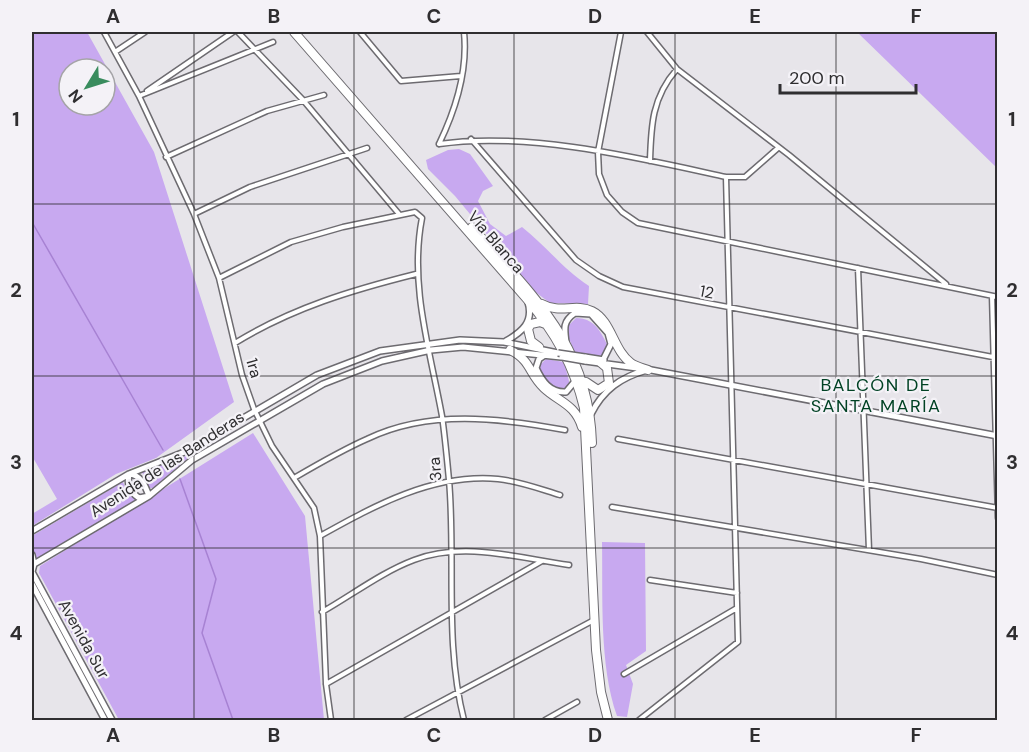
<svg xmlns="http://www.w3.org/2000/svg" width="1029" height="752" font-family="'DM Sans',sans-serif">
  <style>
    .green { fill: #c8a9f0; fill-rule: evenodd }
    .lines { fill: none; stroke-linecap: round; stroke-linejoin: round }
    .stream { stroke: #a782d3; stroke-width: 1.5 }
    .street-casing { stroke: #6d6b70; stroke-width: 7 }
    .secondary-casing { stroke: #6d6b70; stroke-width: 8 }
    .highway-casing { stroke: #6d6b70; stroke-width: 10 }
    .street { stroke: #fff; stroke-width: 4 }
    .secondary { stroke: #fff; stroke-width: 5 }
    .highway { stroke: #fff; stroke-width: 8 }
    .secondary-bridge-casing { stroke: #6d6b70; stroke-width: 8; stroke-linecap: butt }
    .secondary-bridge { stroke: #fff; stroke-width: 5 }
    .grid { fill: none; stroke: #2f2e30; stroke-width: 1.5; stroke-opacity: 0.55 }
    .labels { text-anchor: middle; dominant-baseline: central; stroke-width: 4.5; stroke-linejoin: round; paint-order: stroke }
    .street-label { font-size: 16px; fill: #2f2e30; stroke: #f4f2f7 }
    .neighbourhood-label { font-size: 18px; letter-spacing: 1.5px; fill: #014224; stroke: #f4f2f7 }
    .neatline { fill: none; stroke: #2f2e30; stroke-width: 2 }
    .grid-label { font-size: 20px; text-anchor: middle; font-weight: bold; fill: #2f2e30 }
  </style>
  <rect width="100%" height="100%" fill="#e7e5ea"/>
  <path class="green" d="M32,32H87L154,152L234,402L156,458L116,474L32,526V514L57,499L32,456ZM69,69H105V105H69Z
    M857,32H997V168Z
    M459,149L470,154L493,186L483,191L478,201L490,224L506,236L522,227C546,246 564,270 589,286L588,304L550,303L534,291L455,196L428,169L426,160L448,150Z
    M576,318C593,318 600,330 607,344L603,356L575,353L567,334V327Z
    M546,359L564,362L570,385L567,389C552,391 542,380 539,366Z
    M253,433L305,516L324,720H119L39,573L40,566Z
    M186,456L187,459L153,488H149L142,472Z
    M123,482L127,492L136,500L37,559L32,547V536Z
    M602,542L645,543L646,651L626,665L633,684L627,717L617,716C599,665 603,596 602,542Z"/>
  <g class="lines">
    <path class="stream" d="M32,222L163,450
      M180,479L216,579L202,633L233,720"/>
    <g class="street-casing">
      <path id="street" d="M104,32L139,96L194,214L219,278L242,375L254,409L272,446L314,508L320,536L326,684L331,720
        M238,32L303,100L399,214
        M360,32L401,81L461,76
        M621,32L598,152L599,174L607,195L622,212L638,223L998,297
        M647,32L677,69L789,155L946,284
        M115,52L145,32
        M147,91L233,32
        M139,96L273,42
        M471,139L576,260L599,276L623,287L998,358
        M439,144C527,131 639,158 726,177H745L778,148
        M439,144C456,109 468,71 464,32
        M166,157L267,111L324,95
        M650,161C651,126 652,97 677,69
        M194,214L250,187L367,148
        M858,268L869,550
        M219,278L291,242L343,227L415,212L422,218C409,285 430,350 442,416C445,437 447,459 449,480C456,560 444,642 464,720
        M992,296L998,518
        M235,343C292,308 352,290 416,274
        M618,439L998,508
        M294,478C318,464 342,450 367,439C429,409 500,418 565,430
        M612,507L921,559L998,575
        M320,536C374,506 433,473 498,479C519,481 540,489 560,495
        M650,580L737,593
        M322,612C352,595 382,572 414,560C464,541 518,558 569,565
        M624,674L737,608
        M326,684L542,561
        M406,720L594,620
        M545,720L577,702
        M639,720L738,642L726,177"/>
    </g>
    <g class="secondary-casing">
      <path id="secondary" d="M506,341C522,332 534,322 528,302
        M566,342C564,328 563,321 575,313L591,314L608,333L611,344L603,360
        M545,355L539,359L536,368C542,381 550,393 566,392L576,380
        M585,357L604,360
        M585,361L637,368
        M646,369L998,436
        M591,414C603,390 621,377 647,370
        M129,474C141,475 145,485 149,496L139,498C129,491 127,485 129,474Z
        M32,531L129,474L187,451L317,375L380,351L460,340L504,342L558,353
        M32,555L34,564L32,572L112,720
        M34,564L149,496L192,460L323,384L382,361L431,350L463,347L561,357
        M32,584L105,720"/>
    </g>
    <g class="highway-casing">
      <path id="highway" d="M294,32L526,298C555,332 574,366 584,408L596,650L601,692L608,720
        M472,227C533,296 589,345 592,443
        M542,304C560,314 575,303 592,311C612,321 613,350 631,363C635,366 643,368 648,370
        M539,347L531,341L528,329L531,324L540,322L548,325
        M510,350C532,361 528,373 544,388C559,402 575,404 582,427
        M586,382L598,390L609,383L607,368L601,363"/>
    </g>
    <use href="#street" class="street"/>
    <use href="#secondary" class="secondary"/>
    <use href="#highway" class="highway"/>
    <g class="secondary-bridge-casing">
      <path id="secondary-bridge" d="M558,353L585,357
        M562,357L585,361"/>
    </g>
    <use href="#secondary-bridge" class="secondary-bridge"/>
  </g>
  <path class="grid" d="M194,32V720M354,32V720M514,32V720M675,32V720M836,32V720M32,204H998M32,376H998M32,548H998"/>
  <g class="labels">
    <g class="street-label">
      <text transform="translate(496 242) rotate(49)">Vía Blanca</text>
      <text transform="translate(707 292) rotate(11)">12</text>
      <text transform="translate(254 368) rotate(74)">1ra</text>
      <text transform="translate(167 464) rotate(-33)">Avenida de las Banderas</text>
      <text transform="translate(435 469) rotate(-95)">3ra</text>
      <text transform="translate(84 639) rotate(61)">Avenida Sur</text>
    </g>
    <g class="neighbourhood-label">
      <text x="876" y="385">BALCÓN DE<tspan x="876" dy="21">SANTA MARÍA</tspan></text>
    </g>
  </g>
  <rect width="1029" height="752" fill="none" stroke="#f4f2f7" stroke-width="66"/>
  <g transform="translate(87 87) rotate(232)"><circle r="28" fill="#f4f2f7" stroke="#a5a4a7" stroke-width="1.5"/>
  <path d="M0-4.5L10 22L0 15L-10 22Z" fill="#398c5e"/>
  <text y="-9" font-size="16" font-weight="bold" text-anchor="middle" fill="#2f2e30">N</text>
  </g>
  <path d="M780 84v9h136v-9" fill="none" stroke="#2f2e30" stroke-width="3"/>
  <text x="789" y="84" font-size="18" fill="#2f2e30" stroke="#f4f2f7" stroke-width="4.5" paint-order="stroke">200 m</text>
  <rect x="33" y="33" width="963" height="686" class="neatline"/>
  <g class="grid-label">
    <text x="113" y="23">A</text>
    <text x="274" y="23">B</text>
    <text x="434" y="23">C</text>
    <text x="595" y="23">D</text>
    <text x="755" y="23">E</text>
    <text x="916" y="23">F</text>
    <text x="16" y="126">1</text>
    <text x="1012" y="126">1</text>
    <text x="16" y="297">2</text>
    <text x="1012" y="297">2</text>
    <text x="16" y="469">3</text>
    <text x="1012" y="469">3</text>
    <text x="16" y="640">4</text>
    <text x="1012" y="640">4</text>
    <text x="113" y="742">A</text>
    <text x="274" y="742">B</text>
    <text x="434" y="742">C</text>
    <text x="595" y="742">D</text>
    <text x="755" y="742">E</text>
    <text x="916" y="742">F</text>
  </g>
</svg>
